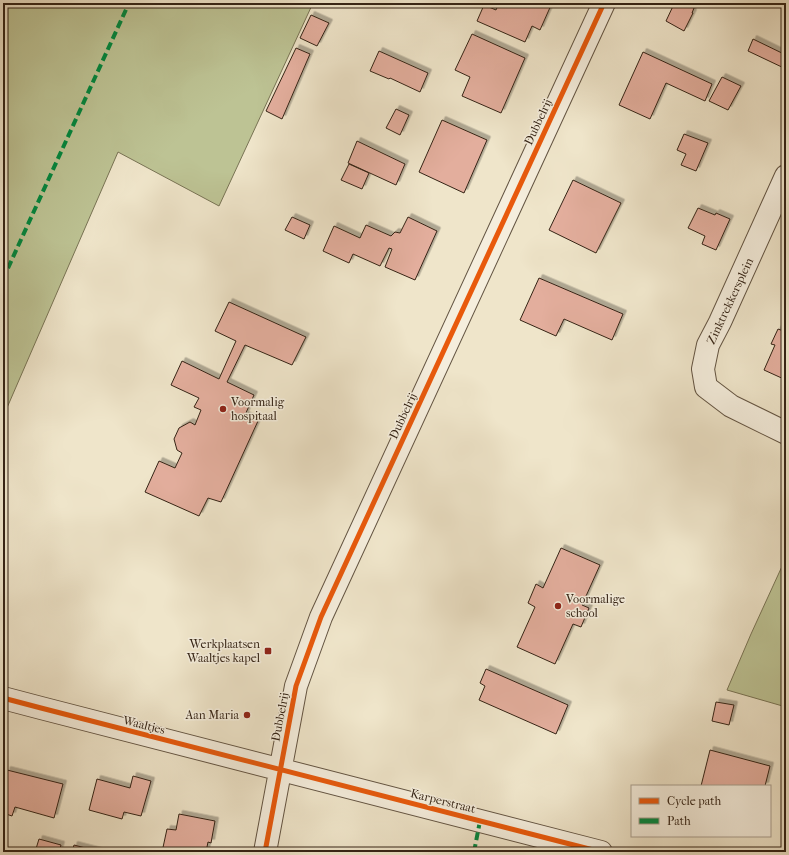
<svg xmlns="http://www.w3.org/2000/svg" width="789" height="855" font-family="'IM FELL French Canon',serif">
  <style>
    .green { fill: #bdc394; stroke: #787354 }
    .building { fill: #e3ae9d; stroke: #342315; filter: url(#shadow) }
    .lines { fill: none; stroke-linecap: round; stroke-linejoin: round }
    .minor-casing { stroke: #635442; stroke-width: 24 }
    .minor { stroke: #f5eedd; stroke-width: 22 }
    .quiet { stroke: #00873e; stroke-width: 4; stroke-dasharray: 8 4; stroke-linecap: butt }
    .cycleway-casing { stroke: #f5eedd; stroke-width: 8 }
    .cycleway { stroke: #e8590c; stroke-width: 5 }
    .poi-dot { fill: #8f2418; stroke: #f5eedd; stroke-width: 1.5 }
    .labels { text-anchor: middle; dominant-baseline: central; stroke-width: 3; stroke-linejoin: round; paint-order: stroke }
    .street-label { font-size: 12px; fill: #342315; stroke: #f5eedd }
    .poi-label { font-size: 12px; fill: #342315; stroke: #f5eedd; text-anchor: start }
  </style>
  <defs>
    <filter id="shadow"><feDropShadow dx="3.5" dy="-3.5" stdDeviation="0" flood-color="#0004"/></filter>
  </defs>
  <rect width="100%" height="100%" fill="#efe5ca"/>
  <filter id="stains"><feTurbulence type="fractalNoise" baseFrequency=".005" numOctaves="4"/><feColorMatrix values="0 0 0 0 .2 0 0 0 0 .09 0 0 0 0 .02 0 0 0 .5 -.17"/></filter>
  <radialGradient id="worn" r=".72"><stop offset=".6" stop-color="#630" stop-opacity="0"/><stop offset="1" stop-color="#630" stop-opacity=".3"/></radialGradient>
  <path class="green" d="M3,3H313L219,206L118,152L3,417Z
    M786,561V707L727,690L751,634L784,562Z"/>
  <path class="building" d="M499,3H552L540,30L532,26L525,42L477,21L484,5L496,10Z
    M671,3H696L692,13H693L684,31L666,21L674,4Z
    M311,15L329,23L317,46L300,38Z
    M472,34L525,58L501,113L462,96L470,77L455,70Z
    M753,39L786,55V69L748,51Z
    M296,48L310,54L282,119L266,111Z
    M379,51L428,73L420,92L390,78L389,79L370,71Z
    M643,52L712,84L705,101L666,83L650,119L619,105Z
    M722,77L741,86L728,110L709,101Z
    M396,109L409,115L400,135L386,128Z
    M442,120L487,140L464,193L419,172Z
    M684,134L708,143L696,171L681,165L686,154L677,150Z
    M357,141L405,164L396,185L348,163Z
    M349,164L369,173L362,189L341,180Z
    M573,180L621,203L596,253L549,230Z
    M698,208L715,215L716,213L730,219L716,250L702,244L705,236L688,228Z
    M292,217L310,225L304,239L285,230Z
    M408,217L437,231L415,280L385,267L392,249L389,248L380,266L353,254L349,263L323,251L334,226L360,238L366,225L391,236L395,232L400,233Z
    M539,278L623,314L612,340L564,319L556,336L520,320Z
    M229,302L306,337L292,365L245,345L227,382L254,395L245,415L258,421L221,502L208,498L199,516L145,492L159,461L175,468L182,453L177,450L174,439L179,428L190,422L195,425L201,410L194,407L199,398L171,385L182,361L219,379L236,341L215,331Z
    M786,322V333L782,331Z
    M778,329L786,332V380L764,370L775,345L771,344Z
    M561,548L600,565L582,605L589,608L581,627L573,624L555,664L517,647L535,607L528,603L536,584L543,588Z
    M486,669L568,705L556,734L479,700L485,686L480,683Z
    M716,702L734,705L729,725L712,721Z
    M710,750L770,766L765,786H701Z
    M7,770L63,784L54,818L15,807L12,816L3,813V785Z
    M133,776L151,781L141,816L124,812L122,819L89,810L97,779L130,788Z
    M179,814L215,821L211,843L208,842L206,852H162L167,829L176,830Z
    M39,839L61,845L59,852H35Z
    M74,845L101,852H72Z"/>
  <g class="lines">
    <g class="minor-casing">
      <path id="minor" d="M786,176L720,322L708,345L703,369L706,387L731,406L786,433
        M3,698L41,708L601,852
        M265,852L296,686L321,617L604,3"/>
    </g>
    <use href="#minor" class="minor"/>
    <path class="quiet" d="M3,279L129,3
      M474,852L480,821"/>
    <g class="cycleway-casing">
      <path id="cycleway" d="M3,698L41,708L601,852
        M265,852L296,686L321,617L604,3"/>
    </g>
    <use href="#cycleway" class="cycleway"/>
  </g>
  <g class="poi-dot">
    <circle cx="223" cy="409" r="4"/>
    <circle cx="558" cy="606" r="4"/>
    <rect x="264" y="647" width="8" height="8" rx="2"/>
    <circle cx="247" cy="715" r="4"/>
  </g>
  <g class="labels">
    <g class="street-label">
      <text transform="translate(538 122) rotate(-65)">Dubbelrij</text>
      <text transform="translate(730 301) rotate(-65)">Zinktrekkersplein</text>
      <text transform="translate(403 416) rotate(-65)">Dubbelrij</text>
      <text transform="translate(280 717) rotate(-79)">Dubbelrij</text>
      <text transform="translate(144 725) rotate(14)">Waaltjes</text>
      <text transform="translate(443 801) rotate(14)">Karperstraat</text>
    </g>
    <g class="poi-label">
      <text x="231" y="402">Voormalig<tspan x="231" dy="14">hospitaal</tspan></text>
      <text x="566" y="599">Voormalige<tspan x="566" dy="14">school</tspan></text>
      <text x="260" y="644" text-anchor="end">Werkplaatsen<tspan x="260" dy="14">Waaltjes kapel</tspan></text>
      <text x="239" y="715" text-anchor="end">Aan Maria</text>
    </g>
  </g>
  <rect width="789" height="855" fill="none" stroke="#efe5ca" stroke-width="16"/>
  <rect x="4" y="4" width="781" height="847" fill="none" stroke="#342315" stroke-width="2"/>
  <rect x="8" y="8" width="773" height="839" fill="none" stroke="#342315"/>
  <rect x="631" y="785" width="140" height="52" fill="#f5eedd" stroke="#a89d8d"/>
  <rect x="639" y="798" width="20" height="6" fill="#e8590c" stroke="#a89d8d"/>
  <text x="667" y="805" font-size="12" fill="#342315">Cycle path</text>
  <rect x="639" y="818" width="20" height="6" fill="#00873e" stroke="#a89d8d"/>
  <text x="667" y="825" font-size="12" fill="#342315">Path</text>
  <rect width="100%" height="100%" filter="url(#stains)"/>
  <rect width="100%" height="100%" fill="url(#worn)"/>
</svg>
